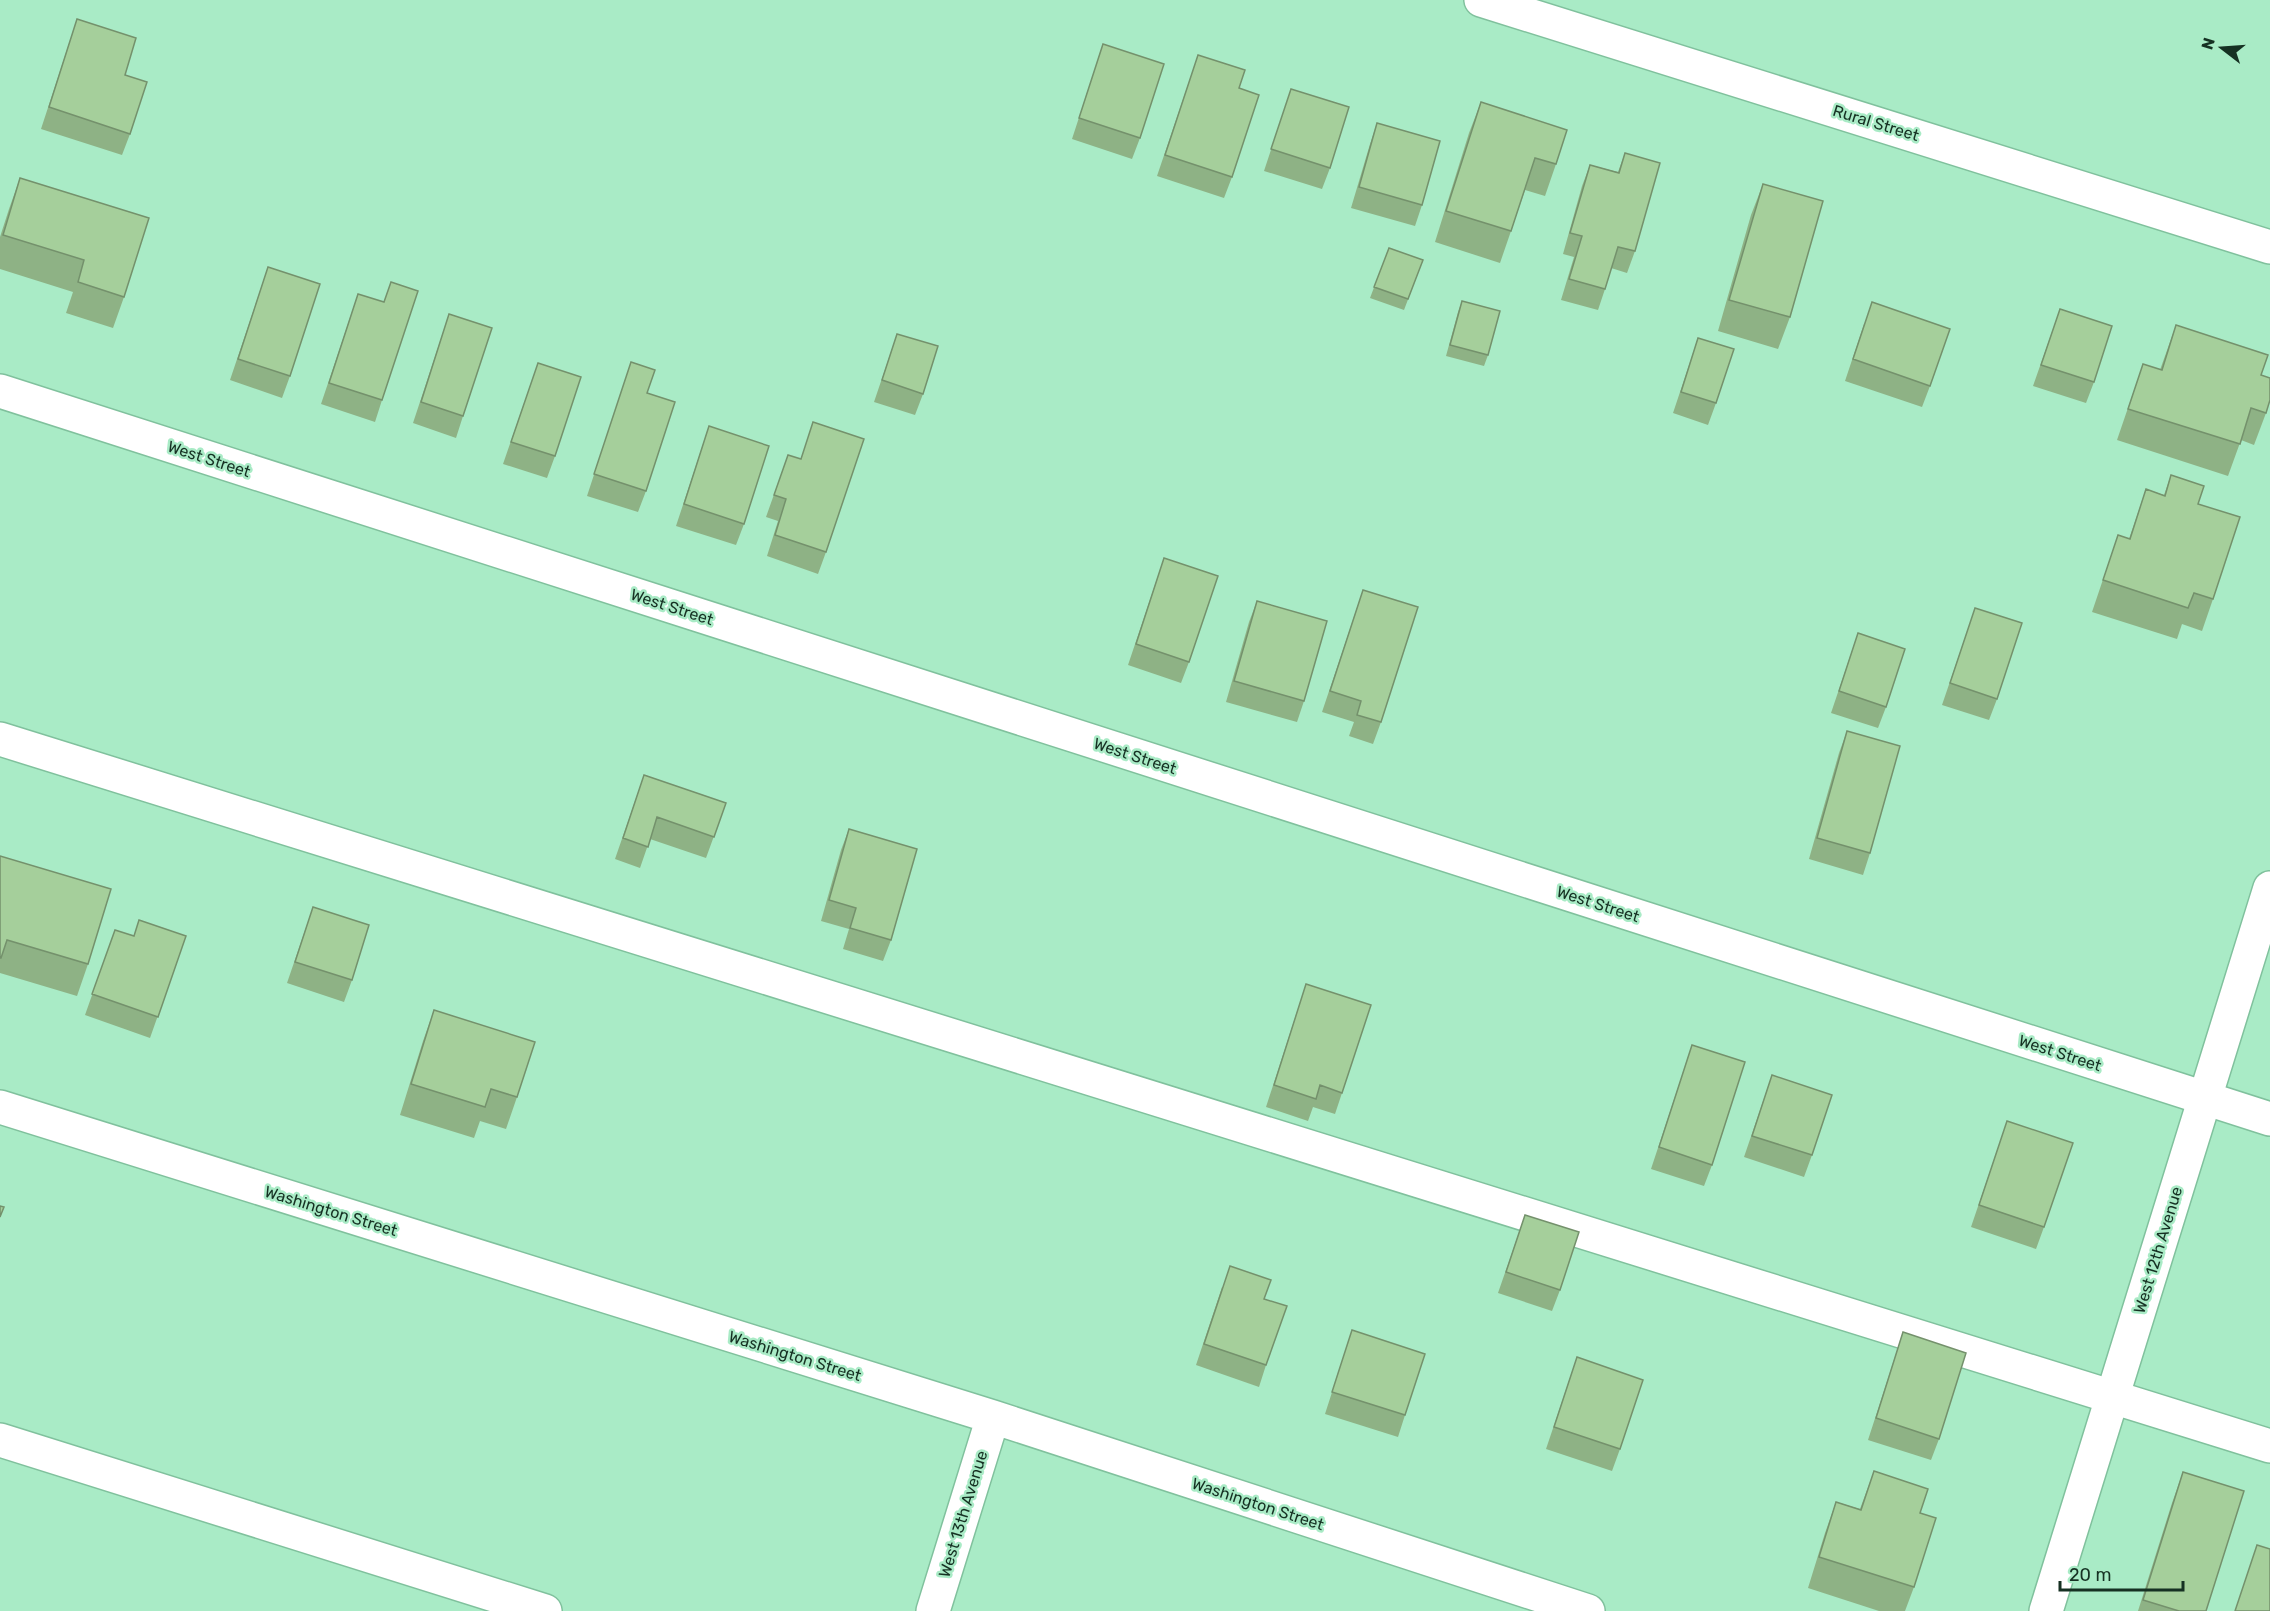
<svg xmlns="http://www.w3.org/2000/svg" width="2270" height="1611" font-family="Rubik,sans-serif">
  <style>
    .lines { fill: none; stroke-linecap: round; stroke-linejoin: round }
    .minor-casing { stroke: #80c19d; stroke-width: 36 }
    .major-casing { stroke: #80c19d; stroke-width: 36 }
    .minor { stroke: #fff; stroke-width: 33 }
    .major { stroke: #fff; stroke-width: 33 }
    .wall { fill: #8eb285 }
    .building { fill: #a5cf9b; stroke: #74916c; stroke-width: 1.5 }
    .labels { text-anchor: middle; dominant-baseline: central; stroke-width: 5; stroke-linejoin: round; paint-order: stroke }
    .street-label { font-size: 16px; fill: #163123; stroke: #a9ebc6 }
  </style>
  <rect width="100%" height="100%" fill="#a9ebc6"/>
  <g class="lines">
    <g class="minor-casing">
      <path id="minor" d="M1481,0L2270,247
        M0,391L2270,1119
        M0,739L2270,1446
        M0,1107L993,1417L1588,1611
        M0,1440L545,1611
        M933,1611L993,1417"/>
    </g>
    <g class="major-casing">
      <path id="major" d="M2046,1611L2270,888"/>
    </g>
    <use href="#minor" class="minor"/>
    <use href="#major" class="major"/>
  </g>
  <path class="wall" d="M77,19L125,75L130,134L122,155L41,129Z
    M1103,44L1140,138L1132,159L1072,139Z
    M1198,55L1239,88L1232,177L1224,198L1157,176Z
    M1291,89L1330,168L1322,189L1264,171Z
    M1481,102L1556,164L1545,196L1525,190L1511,231L1500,263L1435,242L1469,133Z
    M1377,123L1422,205L1415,226L1351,208L1370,144Z
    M1625,153L1635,251L1627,273L1611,268L1605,289L1598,310L1561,300L1574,257L1563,254L1582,186L1590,165L1618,172Z
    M20,178L124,297L113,328L66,313L73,292L0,269V237L9,209Z
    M1763,184L1790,317L1778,349L1718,331L1751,215Z
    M1389,248L1423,260L1404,310L1370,298Z
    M268,267L290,376L282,398L230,380Z
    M358,294L382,400L375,422L321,404Z
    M1462,301L1488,355L1484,366L1446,356L1458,312Z
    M2060,309L2094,382L2086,403L2033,386Z
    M449,314L463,416L456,438L413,423Z
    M1864,324L1930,386L1922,407L1845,381Z
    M2176,325L2261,375L2266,413L2254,445L2241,440L2228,476L2117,440L2143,364L2160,370Z
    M897,334L923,394L915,415L874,402Z
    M1698,338L1716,403L1708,425L1673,413Z
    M631,362L647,393L646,491L638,512L587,496Z
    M538,363L555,456L547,478L503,464Z
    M709,426L744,524L736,545L676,526Z
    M788,455L826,552L818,574L767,556L778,521L766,517Z
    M2171,475L2198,504L2213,599L2202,631L2182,624L2177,639L2092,612L2118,535L2129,539L2146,489L2164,495Z
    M1164,558L1189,662L1181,683L1128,665Z
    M1363,590L1381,722L1373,744L1349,736L1354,722L1322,712Z
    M1257,601L1304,701L1297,722L1226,702L1249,622Z
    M1975,608L1997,699L1989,720L1942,705Z
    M1858,633L1886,707L1878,728L1831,713Z
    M1847,731L1870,853L1863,875L1809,859L1839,753Z
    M644,775L726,803L706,858L650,839L640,868L615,859Z
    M849,829L891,940L883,961L843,949L849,929L821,921L841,850Z
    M0,856L88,964L77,996L0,973Z
    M313,907L352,980L344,1002L287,983Z
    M115,930L133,936H186L150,1038L85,1015Z
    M1306,984L1342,1093L1335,1114L1313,1107L1308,1121L1266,1107Z
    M434,1010L517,1097L506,1129L480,1121L474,1138L400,1115L423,1041Z
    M1692,1045L1712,1165L1704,1186L1651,1169Z
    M1772,1075L1812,1155L1804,1177L1744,1157Z
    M2007,1121L2044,1227L2036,1249L1971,1227Z
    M1525,1215L1560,1290L1552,1311L1498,1293Z
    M1222,1287L1264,1299L1266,1365L1259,1387L1196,1365Z
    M1352,1330L1405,1415L1398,1437L1325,1414Z
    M1903,1332L1939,1439L1931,1460L1868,1440Z
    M1577,1357L1620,1449L1612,1471L1546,1449Z
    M1874,1471L1920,1513L1914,1587L1905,1611H1879L1808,1588L1825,1533L1836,1502L1860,1509Z
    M2183,1472L2206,1611H2138L2172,1503Z"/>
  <path class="building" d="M77,19L136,38L125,75L147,82L130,134L49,107Z
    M1103,44L1164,64L1140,138L1079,118Z
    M1198,55L1245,70L1239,88L1259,95L1232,177L1165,155Z
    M1291,89L1349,107L1330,168L1271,149Z
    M1481,102L1567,130L1556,164L1535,158L1511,231L1446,211Z
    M1377,123L1440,141L1422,205L1359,187Z
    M1625,153L1660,163L1635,251L1618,247L1605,289L1569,279L1582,236L1570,233L1590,165L1619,173Z
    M20,178L149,218L124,297L78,282L84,260L3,235Z
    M1763,184L1823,201L1790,317L1729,300Z
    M1389,248L1423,260L1408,299L1374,287Z
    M268,267L320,284L290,376L238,359Z
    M391,282L418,291L382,400L329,383L358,294L384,302Z
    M1462,301L1500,311L1488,355L1450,345Z
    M1872,302L1950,329L1930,386L1853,359Z
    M2060,309L2112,326L2094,382L2041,365Z
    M449,314L492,328L463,416L421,402Z
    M2176,325L2268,355L2261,375L2270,378V400L2266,413L2251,408L2240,444L2128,409L2143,364L2162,370Z
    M897,334L938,346L923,394L882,380Z
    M1698,338L1734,349L1716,403L1681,392Z
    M631,362L655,370L647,393L675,402L646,491L594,474Z
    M538,363L581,377L555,456L511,442Z
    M813,422L864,439L826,552L775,535L786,499L774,495L788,455L801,459Z
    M709,426L769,446L744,524L684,504Z
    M2171,475L2204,486L2198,504L2240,517L2213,599L2194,593L2188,608L2103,580L2118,535L2130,539L2146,489L2165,496Z
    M1164,558L1218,576L1189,662L1136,644Z
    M1363,590L1418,607L1381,722L1357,715L1361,701L1330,691Z
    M1257,601L1327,621L1304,701L1234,681Z
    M1975,608L2022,623L1997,699L1950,683Z
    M1858,633L1905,649L1886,707L1839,691Z
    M1847,731L1900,746L1870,853L1817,838Z
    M644,775L726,803L714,837L657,817L648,847L623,838Z
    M849,829L917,849L891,940L850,928L856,908L829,900Z
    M0,856L111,889L88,964L7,940L1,958H0Z
    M313,907L369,925L352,980L295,962Z
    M139,920L186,936L158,1017L92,994L115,930L134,936Z
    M1306,984L1371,1005L1342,1093L1320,1085L1316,1099L1274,1085Z
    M434,1010L535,1042L517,1097L491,1089L485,1107L411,1084Z
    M1692,1045L1745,1062L1712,1165L1659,1147Z
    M1772,1075L1832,1095L1812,1155L1752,1136Z
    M2007,1121L2073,1143L2044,1227L1979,1205Z
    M0,1206L4,1207L0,1217Z
    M1525,1215L1579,1232L1560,1290L1506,1272Z
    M1230,1266L1271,1280L1264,1299L1287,1306L1266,1365L1204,1344Z
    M1352,1330L1425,1354L1405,1415L1332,1392Z
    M1903,1332L1966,1353L1939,1439L1876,1418Z
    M1577,1357L1643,1380L1620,1449L1554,1427Z
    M1874,1471L1928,1489L1920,1513L1936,1518L1914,1587L1819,1557L1836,1502L1861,1510Z
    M2183,1472L2244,1491L2206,1611H2179L2143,1600Z
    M2257,1545L2270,1549V1611H2235Z"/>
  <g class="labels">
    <g class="street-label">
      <text transform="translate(1876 123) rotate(17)">Rural Street</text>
      <text transform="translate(209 459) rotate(18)">West Street</text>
      <text transform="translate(672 607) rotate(18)">West Street</text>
      <text transform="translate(1135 756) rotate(18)">West Street</text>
      <text transform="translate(1598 904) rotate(18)">West Street</text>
      <text transform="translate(2060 1053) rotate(18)">West Street</text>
      <text transform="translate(331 1211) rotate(17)">Washington Street</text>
      <text transform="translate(2158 1250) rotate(-73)">West 12th Avenue</text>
      <text transform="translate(795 1356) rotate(17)">Washington Street</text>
      <text transform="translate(1258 1504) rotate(18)">Washington Street</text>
      <text transform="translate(963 1514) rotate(-73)">West 13th Avenue</text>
    </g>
  </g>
  <g transform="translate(2222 48) rotate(287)" stroke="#a9ebc6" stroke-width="4.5" paint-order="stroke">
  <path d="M0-4.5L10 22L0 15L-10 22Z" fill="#163123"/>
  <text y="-9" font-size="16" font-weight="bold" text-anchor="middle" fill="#163123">N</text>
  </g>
  <path d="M2060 1581v9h123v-9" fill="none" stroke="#163123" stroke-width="3"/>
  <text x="2069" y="1581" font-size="18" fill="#163123" stroke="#a9ebc6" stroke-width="4.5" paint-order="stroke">20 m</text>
</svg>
